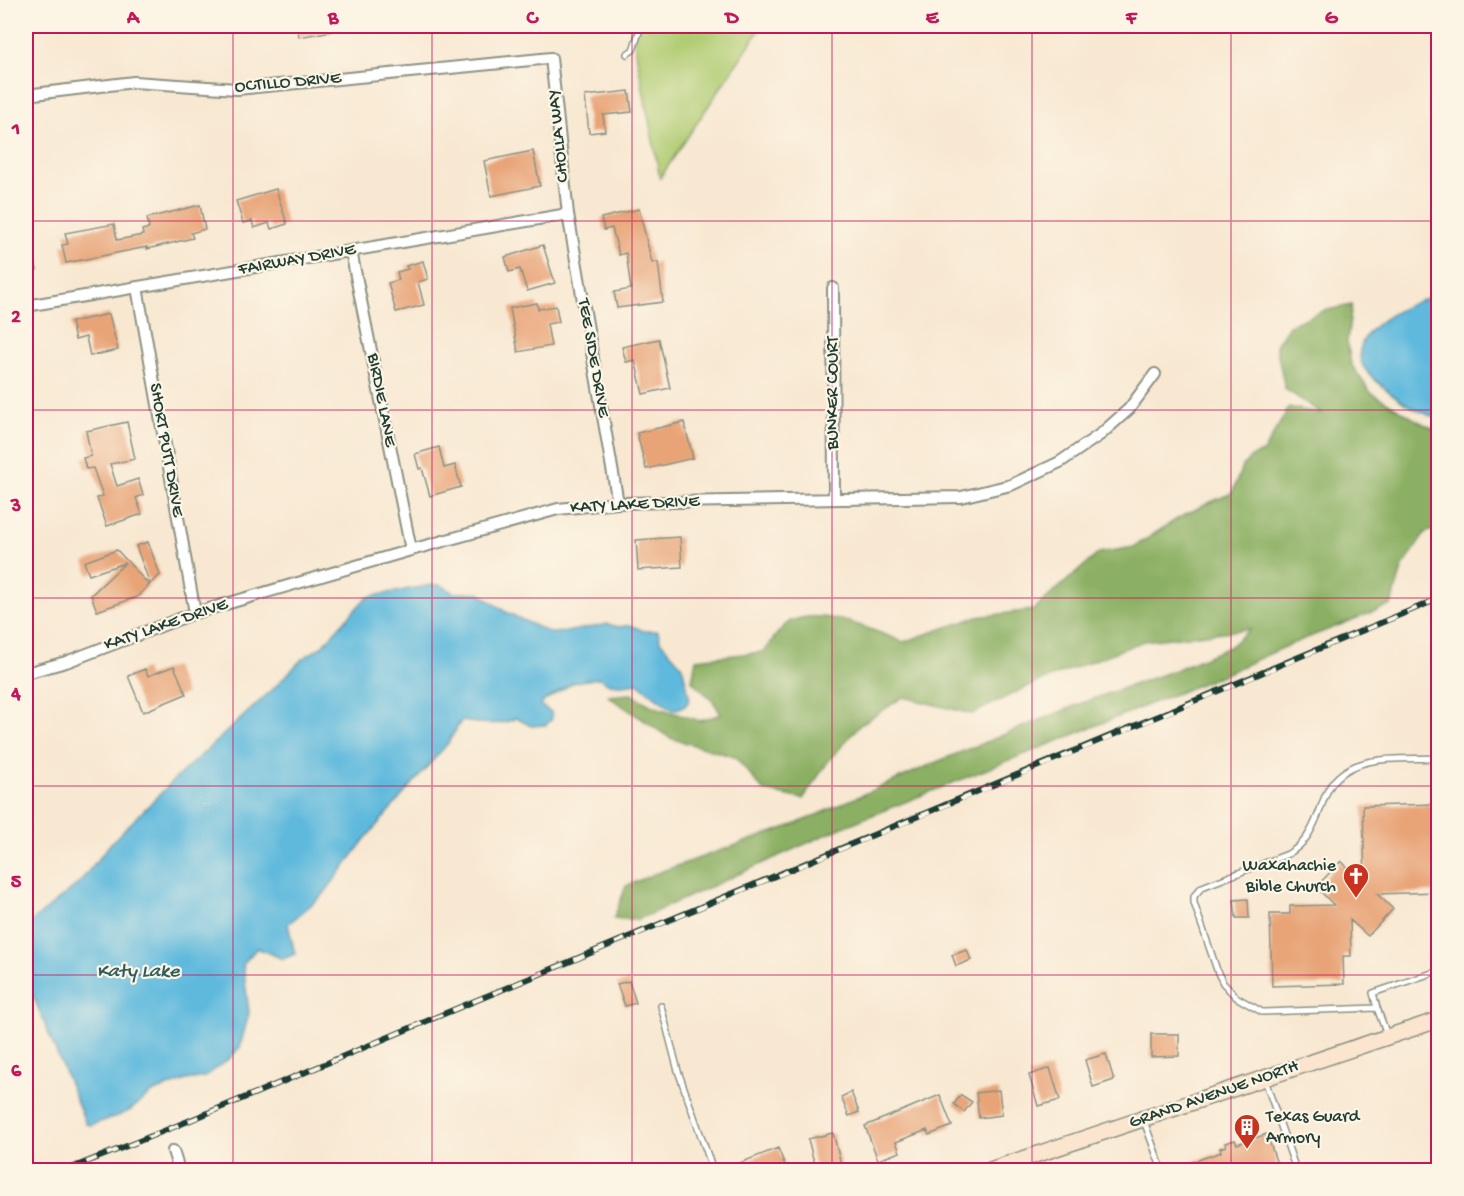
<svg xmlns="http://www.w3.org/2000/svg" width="1464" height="1196" font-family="'Gochi Hand',sans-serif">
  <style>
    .green { fill: #b0cc72; stroke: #688453; stroke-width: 1.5 }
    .forest { fill: #8cb064; stroke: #56764c; stroke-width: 1.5 }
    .water { fill: #5fb9dd; stroke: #3f7b88; stroke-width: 1.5 }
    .building { fill: #e8a376 }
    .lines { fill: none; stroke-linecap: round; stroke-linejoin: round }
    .lane-casing { stroke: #8c9283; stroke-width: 8 }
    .street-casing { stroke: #8c9283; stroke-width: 14 }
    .secondary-casing { stroke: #8c9283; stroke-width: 18 }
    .lane { stroke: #fff; stroke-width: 5 }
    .street { stroke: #fff; stroke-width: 10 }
    .secondary { stroke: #fce5cf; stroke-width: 15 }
    .rail-casing { stroke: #1f3d34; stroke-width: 6 }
    .rail { stroke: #fcf5e5; stroke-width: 4; stroke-dasharray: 11; stroke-linecap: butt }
    .grid { fill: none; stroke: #c2185b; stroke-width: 1.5; stroke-opacity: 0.55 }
    .labels { text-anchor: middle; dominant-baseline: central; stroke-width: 4.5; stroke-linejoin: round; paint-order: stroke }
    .street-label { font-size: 18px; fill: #1f3d34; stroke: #fcf5e5 }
    .poi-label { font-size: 18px; fill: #1f3d34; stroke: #fcf5e5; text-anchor: end }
    .water-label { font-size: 20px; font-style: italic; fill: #2f5c5e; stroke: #fcf5e5 }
    .neatline { fill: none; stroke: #c2185b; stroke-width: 2 }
    .grid-label { font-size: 20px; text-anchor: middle; font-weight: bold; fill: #c2185b }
  </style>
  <rect width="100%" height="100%" fill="#fcf5e5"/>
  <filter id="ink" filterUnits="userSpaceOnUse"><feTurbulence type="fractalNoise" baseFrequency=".0167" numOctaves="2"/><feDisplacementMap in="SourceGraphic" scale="12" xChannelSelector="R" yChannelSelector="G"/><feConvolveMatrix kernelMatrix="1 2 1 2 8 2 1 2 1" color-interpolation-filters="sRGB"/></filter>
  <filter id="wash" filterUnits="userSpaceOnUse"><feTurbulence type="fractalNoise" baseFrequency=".008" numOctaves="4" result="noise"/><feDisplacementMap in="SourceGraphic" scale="24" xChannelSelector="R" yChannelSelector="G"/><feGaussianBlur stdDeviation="1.35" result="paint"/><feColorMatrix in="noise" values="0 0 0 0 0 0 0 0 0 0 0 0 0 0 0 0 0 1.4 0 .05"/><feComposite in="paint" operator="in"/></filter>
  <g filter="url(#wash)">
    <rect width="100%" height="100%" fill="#f8e8d2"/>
    <path class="green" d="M631,26H762L660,178Z"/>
    <path class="forest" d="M1352,305L1347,341L1351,364L1370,392L1416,420L1438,431V529L1426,532L1403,566L1391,605L1289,645L1225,674L845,826L637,920L614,918L626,886L654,874L796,824L939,761L1087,701L1175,670L1229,647L1250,629L1144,641L1033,684L972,714L903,697L860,725L827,763L803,799L764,791L735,757L670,738L608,696L631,694L652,706L700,721L721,714L713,701L692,681L696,659L763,652C769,645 783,624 791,621C825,607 871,630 903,642L977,617L1033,610L1099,553L1134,547L1177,519L1204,505L1232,493L1242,467L1251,457L1264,451L1289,407L1323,414L1285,389L1276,345L1289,325L1323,311Z"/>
    <path class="water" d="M1438,295V419C1430,415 1421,412 1413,408C1400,401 1370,378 1363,366C1345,329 1413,301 1438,295Z
      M432,585H441L454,593H479L506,612L550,633L566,632L608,624L619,627L630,625L644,631H658L660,641L682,666L690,699L685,706L673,710L637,683C625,685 610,688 600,678L574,682L544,701L541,706L551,712L552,719L546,725L531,726L516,718C499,727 480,723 461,721L448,743L365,839L323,895L288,924L295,954L283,959L257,948L243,964L249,1013L240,1047L231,1057L205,1077L186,1080L152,1093L129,1111L118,1116L91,1125L86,1124L31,991L29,976L26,972V926L79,883L111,843L176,778L272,690L302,659L321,647L365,599L372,596Z"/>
    <g id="blocks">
      <path class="building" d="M297,26H332L333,31L299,37Z
        M629,91L632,112L603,115L605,131L589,133L585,96Z
        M533,151L540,186L491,196L484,161Z
        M276,189L287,224L271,229L269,223L254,228L252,221L243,223L236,201Z
        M200,205L205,229L191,233L193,238L147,249V247L66,263L62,245L68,244L65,233L114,224L117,240L143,235L142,230L149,228L147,218Z
        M639,209L652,263L658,262L663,302L617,308L614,292L631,289L626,253L619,255L612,228L604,230L601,218Z
        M30,235L37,270L26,273V236Z
        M543,245L555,283L527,291L520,269L509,272L505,257Z
        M423,261L428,279L418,282L424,305L396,312L388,283L399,280L397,272L408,269L406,266Z
        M537,303L538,309L556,306L559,322L547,324L551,346L518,352L510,308Z
        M109,314L118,350L90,356L86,337L75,340L71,322Z
        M659,339L670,388L643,394L635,360L626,362L622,347Z
        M127,422L135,459L110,464L117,486L138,479L143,495L136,498L142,514L107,526L97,498L103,496L93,468L86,469L83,458L91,456L86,431Z
        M684,422L693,458L646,469L637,433Z
        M439,447L444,468L455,465L461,487L430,496L422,468L419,469L415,454Z
        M680,537L682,567L638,570L636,540Z
        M148,542L160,575L150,584L136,546Z
        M117,550L149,585L137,597L97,611L91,595L125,563L89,575L84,562Z
        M174,666L186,694L143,712L128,676L145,669L148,676Z
        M1438,804V892L1377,894L1393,909L1368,936L1350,920L1351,956H1343L1344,984L1272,986L1270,914H1290V906L1334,905L1316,887L1341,861L1365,884L1363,806Z
        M1248,899L1249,918H1236L1234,900Z
        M967,950L971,960L956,966L952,955Z
        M629,981L636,1003L625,1006L617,984Z
        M1151,1034H1179V1056L1151,1057Z
        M1106,1054L1114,1080L1093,1087L1085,1060Z
        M1050,1068L1060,1100L1038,1106L1029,1075Z
        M999,1090L1002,1115L979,1118L976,1093Z
        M851,1092L859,1112L849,1116L841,1097Z
        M940,1095L952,1126L929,1135L927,1130L896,1142L900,1152L878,1160L865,1126Z
        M961,1095L972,1102L964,1112L954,1104Z
        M833,1133L842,1168L833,1170H816L808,1139Z
        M1267,1134L1279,1170H1172V1169L1221,1152L1220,1148L1226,1146L1225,1143L1235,1140L1237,1144Z
        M778,1148L787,1170H722Z"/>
    </g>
  </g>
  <g filter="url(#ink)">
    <use href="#blocks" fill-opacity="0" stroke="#8c9283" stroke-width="1.5"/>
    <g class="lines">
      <g class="lane-casing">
        <path id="lane" d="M627,54L633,50L641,26
          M1438,758C1403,760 1354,752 1331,785C1325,793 1322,805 1318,815C1311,832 1305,844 1288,854L1202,887L1194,896V903L1218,973L1223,983L1236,997L1262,1012L1377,1008L1373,993L1438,971
          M661,1006L678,1071L713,1170
          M1377,1008L1387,1035
          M1265,1080L1296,1170
          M1144,1121L1162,1170"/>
      </g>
      <g class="street-casing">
        <path id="street" d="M26,95L134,82L237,89L551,58L568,214L618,503
          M351,251L411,550
          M137,287L195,613
          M833,288L834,499
          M26,306L568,214
          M26,673L66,662L195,613L411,550L558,509L618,503L961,497L1011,485L1060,462L1101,434L1129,409L1155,374
          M173,1151L179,1170"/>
      </g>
      <g class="secondary-casing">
        <path id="secondary" d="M990,1170L1438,1020"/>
      </g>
      <use href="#lane" class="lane"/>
      <use href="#street" class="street"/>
      <use href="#secondary" class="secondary"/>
      <g class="rail-casing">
        <path id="rail" d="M66,1170C221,1110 374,1042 528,979C832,853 1136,727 1438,599"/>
      </g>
      <use href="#rail" class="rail"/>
    </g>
  </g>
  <path class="grid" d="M233,26V1170M432,26V1170M632,26V1170M832,26V1170M1032,26V1170M1231,26V1170M26,221H1438M26,410H1438M26,598H1438M26,786H1438M26,975H1438"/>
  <defs>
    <g id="church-pin" transform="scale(1.35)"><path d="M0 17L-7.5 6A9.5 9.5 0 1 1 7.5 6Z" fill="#c8321e" stroke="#fcf5e5"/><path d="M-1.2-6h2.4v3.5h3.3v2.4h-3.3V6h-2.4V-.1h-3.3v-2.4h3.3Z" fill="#fff"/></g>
    <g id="building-pin" transform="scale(1.35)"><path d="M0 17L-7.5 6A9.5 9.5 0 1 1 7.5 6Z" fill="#c8321e" stroke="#fcf5e5"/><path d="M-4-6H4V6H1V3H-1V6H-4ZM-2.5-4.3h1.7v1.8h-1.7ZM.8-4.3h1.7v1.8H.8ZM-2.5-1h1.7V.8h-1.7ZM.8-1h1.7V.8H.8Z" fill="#fff"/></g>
  </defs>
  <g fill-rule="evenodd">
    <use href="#church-pin" x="1356" y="876"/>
    <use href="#building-pin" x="1247" y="1127"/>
  </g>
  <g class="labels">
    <g class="street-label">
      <text transform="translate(288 83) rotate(-5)">OCTILLO DRIVE</text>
      <text transform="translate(559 136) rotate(-96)">CHOLLA WAY</text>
      <text transform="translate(297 260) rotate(-10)">FAIRWAY DRIVE</text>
      <text transform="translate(593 358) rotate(80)">TEE SIDE DRIVE</text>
      <text transform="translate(833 393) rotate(-90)">BUNKER COURT</text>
      <text transform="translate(381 400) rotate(79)">BIRDIE LANE</text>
      <text transform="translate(166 450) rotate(80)">SHORT PUTT DRIVE</text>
      <text transform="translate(635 505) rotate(-3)">KATY LAKE DRIVE</text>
      <text transform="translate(166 625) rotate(-19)">KATY LAKE DRIVE</text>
      <text transform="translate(1214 1095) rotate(-19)">GRAND AVENUE NORTH</text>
    </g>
    <g class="poi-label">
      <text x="1336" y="866">Waxahachie<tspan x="1336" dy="21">Bible Church</tspan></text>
      <text x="1266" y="1117" text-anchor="start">Texas Guard<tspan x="1266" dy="21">Armory</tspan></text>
    </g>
    <g class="water-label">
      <text x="138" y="972">Katy Lake</text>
    </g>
  </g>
  <rect width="1464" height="1196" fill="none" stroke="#fcf5e5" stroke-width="66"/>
  <rect x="33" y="33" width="1398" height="1130" class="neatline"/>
  <g class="grid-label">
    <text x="133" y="23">A</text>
    <text x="333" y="23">B</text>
    <text x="532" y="23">C</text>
    <text x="732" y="23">D</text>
    <text x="932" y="23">E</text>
    <text x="1131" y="23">F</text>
    <text x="1331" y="23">G</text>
    <text x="16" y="134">1</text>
    <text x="16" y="322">2</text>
    <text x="16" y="511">3</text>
    <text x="16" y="699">4</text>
    <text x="16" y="887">5</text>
    <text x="16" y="1076">6</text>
  </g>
</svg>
